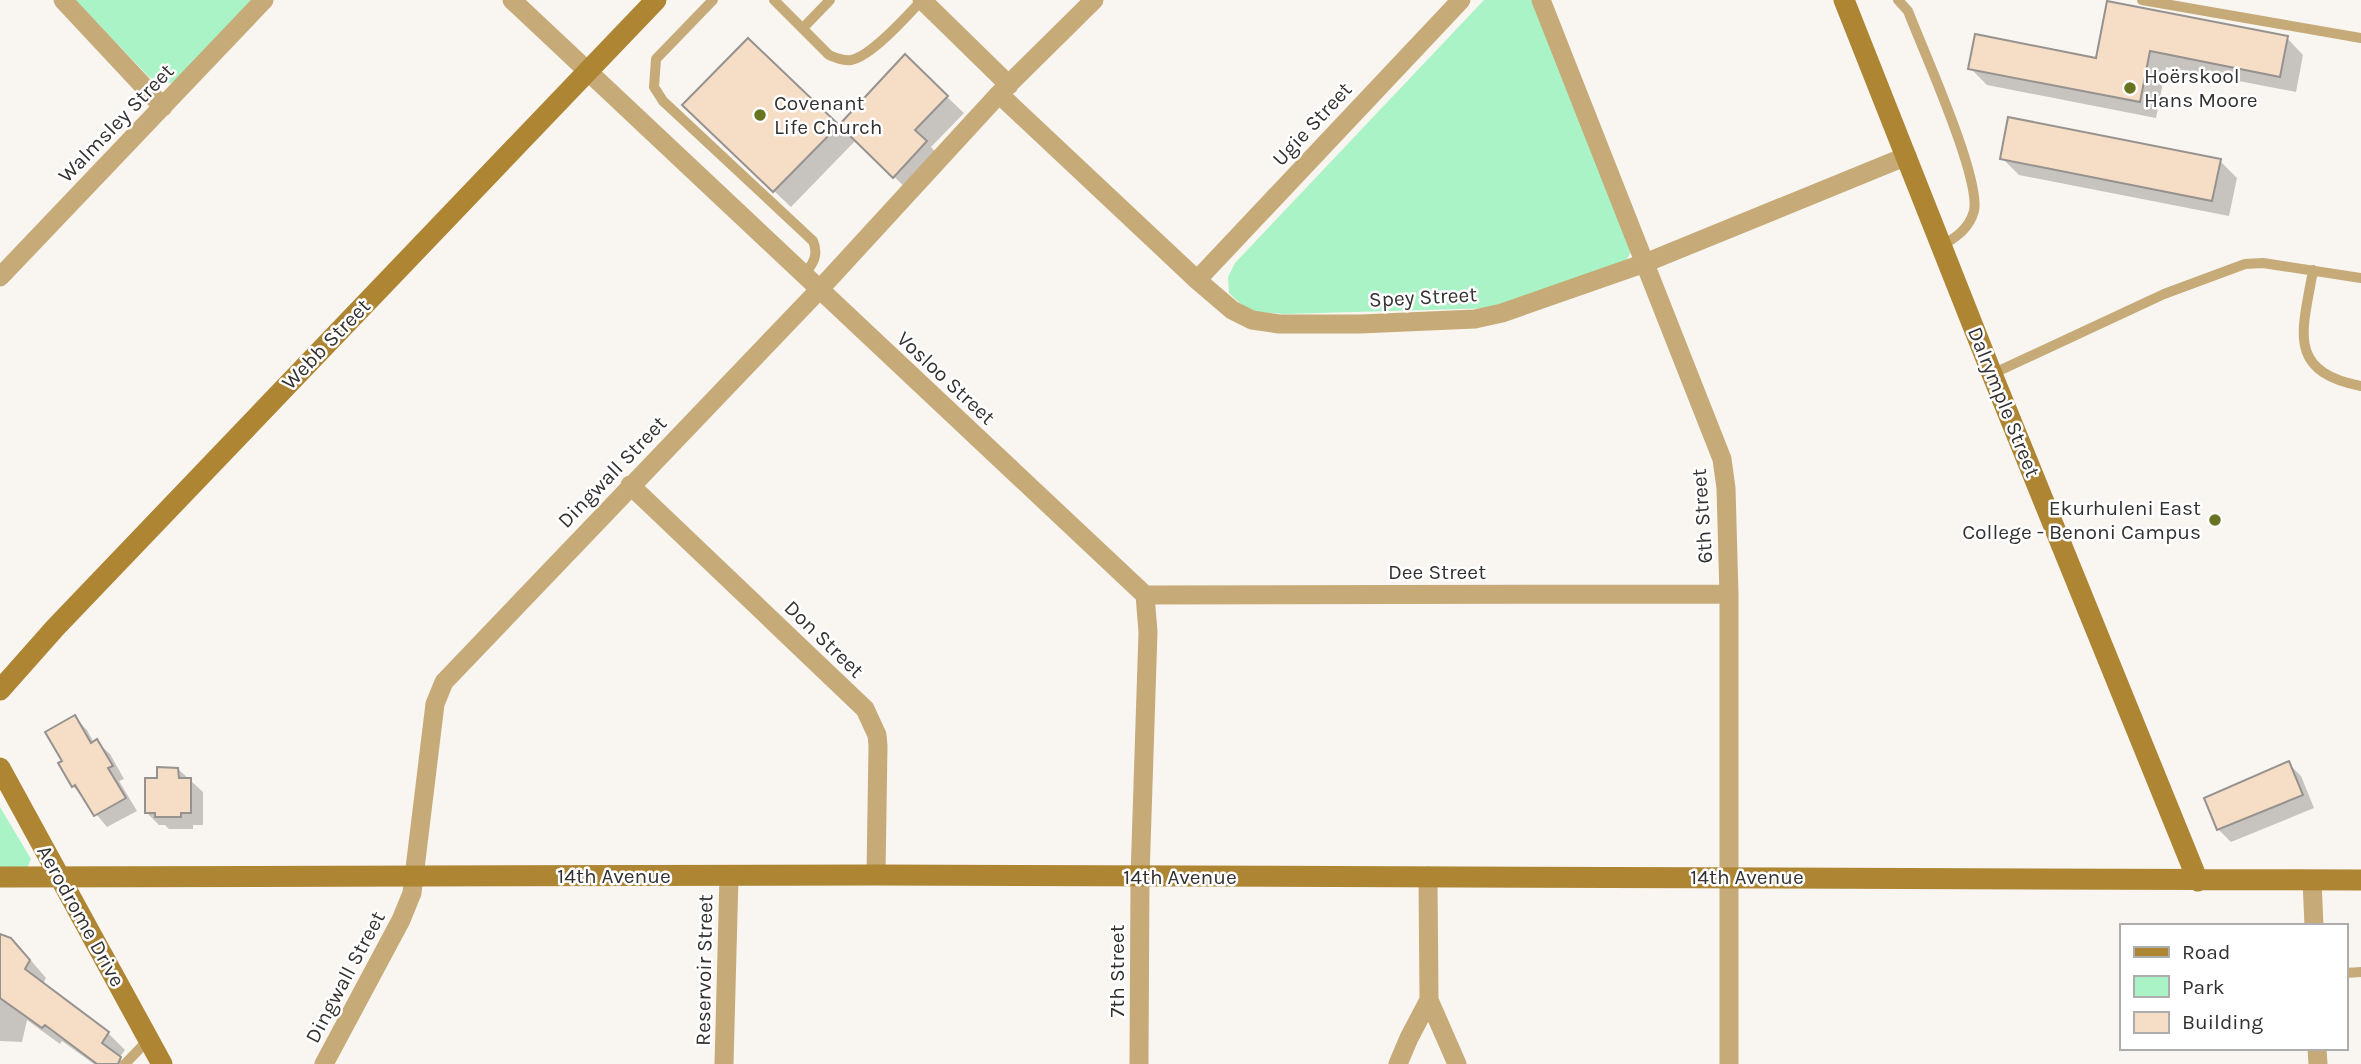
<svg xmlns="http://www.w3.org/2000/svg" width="2361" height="1064" font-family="Karla,sans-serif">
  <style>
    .green { fill: #a9f3c6 }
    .shadow { fill: #0003 }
    .building { fill: #f6ddc6; stroke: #96928f; stroke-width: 2 }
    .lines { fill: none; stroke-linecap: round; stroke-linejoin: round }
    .lane { stroke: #c6ab79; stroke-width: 10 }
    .street { stroke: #c6ab79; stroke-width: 19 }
    .secondary { stroke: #ae8532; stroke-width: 21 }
    .poi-dot { fill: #68741f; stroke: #fff; stroke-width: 2.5 }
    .labels { text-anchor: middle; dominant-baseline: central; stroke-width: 5; stroke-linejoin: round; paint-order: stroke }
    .poi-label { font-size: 21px; fill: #343231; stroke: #fff; text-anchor: start }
    .street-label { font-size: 21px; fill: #343231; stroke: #fff }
  </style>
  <rect width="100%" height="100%" fill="#f9f5f1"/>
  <path class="green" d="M75,0H257L175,81C164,87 158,83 148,76Z
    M1484,0H1534L1631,243L1630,254L1625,262L1496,308L1284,314L1248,311L1229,293L1228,277L1235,263Z
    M0,807L31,859L26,871H0Z"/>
  <path class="shadow" d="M2109,3L2287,38L2303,55L2296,92L2166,67L2156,118L1987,85L1970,68L2098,60Z
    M748,40L839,128L905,57L964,113L931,147L942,159L911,193L856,140L791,207L701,122Z
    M2002,158L2220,161L2237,178L2229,216L2019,175Z
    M74,717L87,730L94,743L97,742L110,754L124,779L119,781L137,811L107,827L73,786L64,762Z
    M2289,764L2301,776L2314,808L2231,842L2218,829Z
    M178,769L203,792V825H193V829H169L165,825H159L147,813L159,780Z
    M0,936L10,939L28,957L46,978L43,984L108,1033L125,1050L119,1058L125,1064H94L62,1041L60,1044L27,1020L22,1042L0,1041Z"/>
  <path class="building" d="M2107,1L2288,36L2280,77L2150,51L2140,102L1968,69L1975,34L2096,58Z
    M748,38L839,125L773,192L682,105Z
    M905,54L948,96L915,130L927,141L893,178L839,125Z
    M2008,117L2221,159L2212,201L2000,159Z
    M75,715L91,743L97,739L113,766L108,768L126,798L94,816L75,785L72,787L58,763L62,761L45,732Z
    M2289,761L2303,795L2217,830L2204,798Z
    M157,767L178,768L179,778H191V813H181V817H155V813H145V778H157Z
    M0,934L11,938L30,960L25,969L109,1032L102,1043L121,1057L118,1064H97L45,1025L42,1028L0,998Z"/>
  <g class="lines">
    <path class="lane" d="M713,0L656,59L654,87L663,101L813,241C819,255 813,265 803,275
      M774,0L829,55C836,58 843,61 851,60C871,57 908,15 922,0
      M1898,0L1908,11C1923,50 1981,178 1974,211C1969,229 1956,237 1942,246
      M2142,0L2361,38
      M803,28L830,0
      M2313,270C2303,330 2285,371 2361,386
      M1992,374L2164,294L2245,264L2263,263L2361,278
      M2345,973L2361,972
      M125,1064L148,1040"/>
    <path class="street" d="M63,0L163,107
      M512,0L1145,595L1148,632L1140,877L1139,1064
      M922,0L1009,85
      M1541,0L1722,459L1726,488L1729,594V1064
      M999,94L1197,280L1232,310L1252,320L1279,324H1360L1475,319L1502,313L1645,263L1907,156
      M0,277L264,0
      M1197,280L1461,0
      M630,485L865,709L877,735L878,746L876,875
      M1145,595L1729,594
      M1428,876L1429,1000L1457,1064
      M2312,880L2314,926
      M2317,1048L2318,1064
      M324,1064L401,920L412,893L435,704L444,682L819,290L999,94L1094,0
      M724,1064L729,877
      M1398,1064L1409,1038L1429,1000"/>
    <path class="secondary" d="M1844,0L1992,374L2198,881
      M0,690L55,628L656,0
      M0,768L162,1064
      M0,877L876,875L2361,880"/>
  </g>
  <g class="poi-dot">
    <circle cx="2130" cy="88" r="7"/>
    <circle cx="760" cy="115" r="7"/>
    <circle cx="2215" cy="520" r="7"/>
  </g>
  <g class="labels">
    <g class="poi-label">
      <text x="2144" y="76">Hoërskool<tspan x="2144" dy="24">Hans Moore</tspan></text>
      <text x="774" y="103">Covenant<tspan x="774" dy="24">Life Church</tspan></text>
      <text x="2201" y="508" text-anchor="end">Ekurhuleni East<tspan x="2201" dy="24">College - Benoni Campus</tspan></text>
    </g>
    <g class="street-label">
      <text transform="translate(116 123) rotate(-46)">Walmsley Street</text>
      <text transform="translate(1312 124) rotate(-47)">Ugie Street</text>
      <text transform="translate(1423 297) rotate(-3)">Spey Street</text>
      <text transform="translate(326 344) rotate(-46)">Webb Street</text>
      <text transform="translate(946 378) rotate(43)">Vosloo Street</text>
      <text transform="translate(2004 402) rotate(68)">Dalrymple Street</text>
      <text transform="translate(612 472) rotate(-46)">Dingwall Street</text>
      <text transform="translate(1702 516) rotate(-94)">6th Street</text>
      <text x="1437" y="572">Dee Street</text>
      <text transform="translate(824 639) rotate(44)">Don Street</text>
      <text x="614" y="876">14th Avenue</text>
      <text x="1180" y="877">14th Avenue</text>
      <text x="1747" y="877">14th Avenue</text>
      <text transform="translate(81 916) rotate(61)">Aerodrome Drive</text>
      <text transform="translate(704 970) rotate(-89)">Reservoir Street</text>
      <text transform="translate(1117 971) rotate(-90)">7th Street</text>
      <text transform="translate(345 977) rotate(-62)">Dingwall Street</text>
    </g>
  </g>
  <rect x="2120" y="924" width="228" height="126" fill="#ffffff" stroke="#aeadad" stroke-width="2"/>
  <rect x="2134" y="947" width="35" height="10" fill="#ae8532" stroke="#aeadad" stroke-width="2"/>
  <text x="2182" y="959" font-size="21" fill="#343231">Road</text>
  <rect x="2134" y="976" width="35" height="21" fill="#a9f3c6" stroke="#aeadad" stroke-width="2"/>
  <text x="2182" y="994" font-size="21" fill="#343231">Park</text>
  <rect x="2134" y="1012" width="35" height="21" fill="#f6ddc6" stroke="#aeadad" stroke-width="2"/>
  <text x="2182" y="1029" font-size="21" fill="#343231">Building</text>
</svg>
